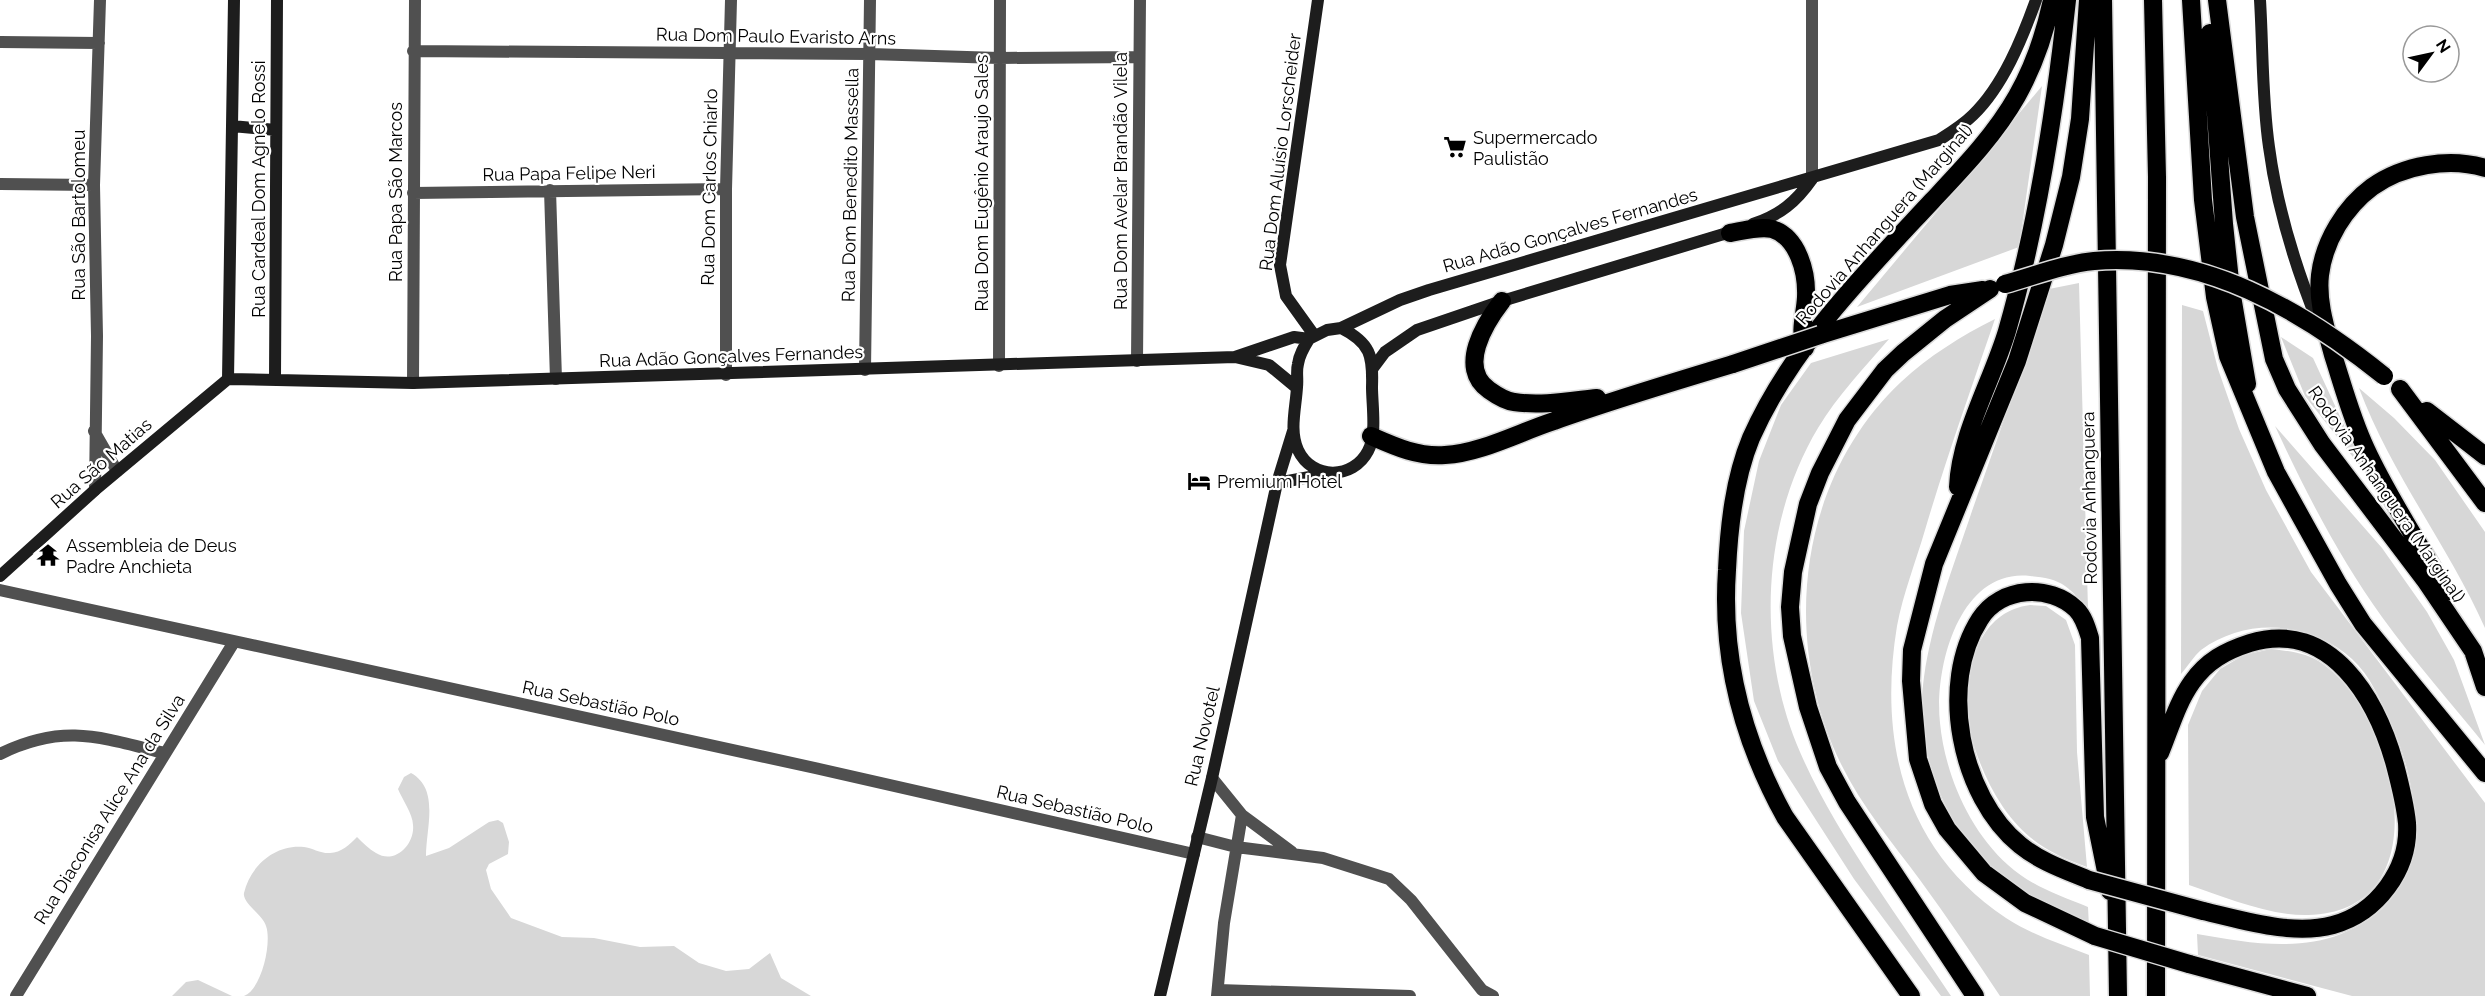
<svg xmlns="http://www.w3.org/2000/svg" width="2485" height="996" font-family="Raleway,sans-serif">
  <style>
    .green { fill: #d7d7d7 }
    .lines { fill: none; stroke-linecap: round; stroke-linejoin: round }
    .highway-casing { stroke: #dbdbdb; stroke-width: 21 }
    .street { stroke: #505050; stroke-width: 12 }
    .secondary { stroke: #1d1d1d; stroke-width: 12 }
    .highway { stroke: #000; stroke-width: 18 }
    .highway-bridge-casing { stroke: #dbdbdb; stroke-width: 21; stroke-linecap: butt }
    .highway-bridge { stroke: #000; stroke-width: 18 }
    .labels { text-anchor: middle; dominant-baseline: central; stroke-width: 4.5; stroke-linejoin: round; paint-order: stroke }
    .street-label { font-size: 18px; fill: #000; stroke: #fff }
    .poi-label { font-size: 18px; fill: #000; stroke: #fff; text-anchor: start }
  </style>
  <rect width="100%" height="100%" fill="#fff"/>
  <path class="green" d="M2042,86L2019,247L1857,307Z
    M2079,283L2088,609C2081,602 2074,592 2065,586C2056,579 2042,577 2030,576C1959,568 1934,668 1940,723C1945,774 1969,830 2008,865C2031,886 2060,896 2088,907L2089,927C2058,913 2020,899 1995,874C1943,824 1914,748 1924,677C1932,620 1954,565 1972,511C1998,437 2024,363 2049,289Z
    M2182,305L2203,311L2218,369L2239,429L2266,490L2311,572L2485,803V996H2352L2198,955L2197,934C2244,942 2295,952 2341,934C2435,898 2424,797 2390,721C2380,700 2370,675 2352,659C2311,622 2248,616 2201,650C2194,656 2187,667 2181,674Z
    M1995,319C1971,389 1946,459 1925,530C1916,561 1903,594 1897,626C1878,741 1904,850 2006,918C2032,935 2061,944 2089,955L2090,996H2000C1974,957 1948,918 1920,880C1892,842 1862,807 1841,764C1780,639 1798,479 1901,382C1929,356 1961,336 1995,319Z
    M2281,337L2313,358L2367,475L2305,396Z
    M1889,339C1865,367 1837,396 1818,428C1761,523 1756,651 1800,752C1836,835 1901,920 1951,996H1941L1854,879L1778,761L1754,701L1741,613L1744,531L1759,461L1781,405L1811,363Z
    M2359,388L2394,418L2435,460L2485,532V628C2448,545 2391,474 2359,388Z
    M2275,426L2382,548L2427,612L2454,660L2485,745C2451,703 2414,661 2382,617C2339,557 2306,493 2275,426Z
    M2030,605L2046,606L2066,620L2075,645L2077,752L2087,867C2050,854 2026,840 2003,807C1991,789 1982,770 1975,749C1959,700 1966,613 2030,605Z
    M2271,649C2289,651 2308,653 2323,664C2397,717 2444,912 2308,915C2269,916 2225,897 2189,885L2188,725L2202,691L2220,669L2244,655Z
    M411,773C440,789 426,828 426,856L449,848L489,822L498,820L503,823L509,842L508,854L489,864L486,870L491,889L511,918L562,937L594,938L640,947L674,946L699,963L726,971L749,969L770,953L781,978L811,996H244C262,989 272,942 266,926C263,915 242,903 244,893C250,866 275,844 304,847C312,848 322,854 330,853C341,853 350,844 357,837C363,843 369,849 376,853C395,865 415,844 413,825C413,814 402,799 398,789L404,777Z
    M198,980L232,996H172L186,982Z"/>
  <g class="lines">
    <g class="highway-casing">
      <path id="highway" d="M2088,0L2080,119L2071,177L2054,245L2017,361L1934,564L1912,650L1911,681L1918,759L1933,804L1947,829L1984,873L2025,903L2095,936
        M2103,0L2118,996
        M2153,0L2157,177L2156,996
        M2191,0L2203,200L2215,297L2228,356L2276,472L2338,584L2363,624L2485,773
        M2217,0L2245,217L2274,359L2287,389L2322,444L2425,580L2473,651L2485,687
        M2210,33L2224,224L2231,290L2247,384
        M1730,233C1742,231 1760,226 1772,229C1798,237 1807,272 1806,297C1805,315 1799,330 1805,348
        M1502,301C1485,323 1457,368 1489,390C1496,395 1506,401 1514,402C1541,406 1569,401 1597,398
        M1820,335L1950,295L1983,290
        M2400,389L2485,503
        M2427,411L2485,456
        M1371,436C1396,447 1418,457 1445,455C1481,453 1520,432 1554,421C1613,400 1673,382 1733,364
        M1958,487C1960,435 1992,381 2007,331C2038,223 2055,112 2067,0
        M2446,592C2420,544 2389,499 2366,449C2352,420 2343,386 2333,355C2326,329 2317,302 2320,275C2324,241 2345,207 2372,187C2403,165 2449,157 2485,168
        M2160,753C2170,729 2177,703 2192,682C2207,661 2225,651 2250,643C2331,618 2377,700 2395,765C2400,784 2405,803 2407,823C2410,869 2377,913 2333,925C2292,936 2243,920 2203,911
        M2089,880C2065,870 2041,862 2020,845C1960,796 1938,684 1980,619C2001,586 2050,584 2076,609C2084,617 2087,628 2090,638L2095,817L2110,891
        M2189,964L2307,996
        M1911,996L1785,817C1743,741 1721,657 1727,570C1729,526 1734,479 1751,438C1791,347 1865,273 1932,201C1962,169 1995,135 2017,96C2034,66 2045,33 2052,0
        M1975,996L1847,802L1828,767L1808,707L1792,636L1790,607L1793,572L1808,504L1820,473L1847,420L1885,370L1903,353L1945,319L1990,289"/>
    </g>
    <path class="street" d="M1812,0V179
      M0,42L99,43
      M413,51L870,54L999,58L1139,57
      M0,184L94,185
      M550,190L556,379
      M413,193L726,189
      M1137,361L1140,0
      M999,366L1000,0
      M865,370L870,0
      M726,375V189L731,0
      M413,383L415,0
      M94,431L117,471
      M95,490L97,336L94,185L100,0
      M0,590L815,768L1194,854
      M0,754C63,723 100,737 164,753
      M1212,778L1242,815L1292,852
      M1197,837L1236,847L1323,858L1389,879L1411,900L1482,990L1493,996
      M1218,990L1410,996
      M16,996L234,642
      M1217,996L1224,923L1242,815"/>
    <path class="secondary" d="M2260,0C2263,49 2262,99 2269,147C2277,207 2295,266 2318,323
      M232,126L276,130
      M1753,224C1780,215 1796,202 1812,179
      M1341,328L1400,300L1429,290L1939,140C1950,133 1963,125 1973,115C2003,86 2022,39 2036,0
      M1341,328C1371,343 1373,356 1372,387C1372,405 1377,435 1368,451C1353,480 1312,480 1298,450C1289,431 1296,407 1297,387C1298,379 1296,371 1298,364C1299,355 1304,347 1309,339L1327,330Z
      M1314,335L1286,296L1280,265L1318,0
      M1235,357L1294,337L1309,339
      M1373,368L1385,352L1417,330L1502,301L1737,230
      M228,379L413,383L1235,357L1269,365L1297,388
      M228,379L234,0
      M275,379L277,0
      M1277,483L1326,474
      M0,576L95,490L228,379
      M1160,996L1212,778L1277,483L1293,431"/>
    <use href="#highway" class="highway"/>
    <g class="highway-bridge-casing">
      <path id="highway-bridge" d="M2005,284C2034,276 2064,264 2094,261C2203,252 2302,310 2384,376
        M1733,364L1820,335
        M2089,880L2203,911
        M2095,936L2189,964"/>
    </g>
    <use href="#highway-bridge" class="highway-bridge"/>
  </g>
  <defs>
    <g id="supermarket-bare" transform="scale(1.8)"><path d="M-6-5.5h2.5l.6 2H6L4.5 2H-2.5L-4.4-4H-6ZM-1.5 3.2a1.3 1.3 0 1 0 .1 0ZM3 3.2a1.3 1.3 0 1 0 .1 0Z" fill="#000" stroke="#fff" stroke-width="2.5" paint-order="stroke"/></g>
    <g id="hotel-bare" transform="scale(1.8)"><path d="M-6-4.5h1.5V1H6V5H4.5V3h-9V5H-6ZM-4 0a1.8 1.8 0 1 1 3.6 0ZM.5 0V-2.5h3Q6-2.5 6 0Z" fill="#000" stroke="#fff" stroke-width="2.5" paint-order="stroke"/></g>
    <g id="temple-bare" transform="scale(1.8)"><path d="M0-6L5-2H3V0L6.5 2.5H4V6H1.5V3h-3V6H-4V2.5H-6.5L-3 0V-2H-5Z" fill="#000" stroke="#fff" stroke-width="2.5" paint-order="stroke"/></g>
  </defs>
  <g fill-rule="evenodd">
    <use href="#supermarket-bare" x="1455" y="147"/>
    <use href="#hotel-bare" x="1199" y="481"/>
    <use href="#temple-bare" x="48" y="555"/>
  </g>
  <g class="labels">
    <g class="street-label">
      <text transform="translate(776 36) rotate(1)">Rua Dom Paulo Evaristo Arns</text>
      <text transform="translate(1280 152) rotate(-83)">Rua Dom Aluísio Lorscheider</text>
      <text transform="translate(569 173) rotate(-1)">Rua Papa Felipe Neri</text>
      <text transform="translate(1120 181) rotate(-90)">Rua Dom Avelar Brandão Vilela</text>
      <text transform="translate(981 183) rotate(-90)">Rua Dom Eugênio Araujo Sales</text>
      <text transform="translate(850 185) rotate(-89)">Rua Dom Benedito Massella</text>
      <text transform="translate(709 187) rotate(-89)">Rua Dom Carlos Chiarlo</text>
      <text transform="translate(258 189) rotate(-90)">Rua Cardeal Dom Agnelo Rossi</text>
      <text transform="translate(395 192) rotate(-90)">Rua Papa São Marcos</text>
      <text transform="translate(78 215) rotate(-90)">Rua São Bartolomeu</text>
      <text transform="translate(1884 224) rotate(-49)">Rodovia Anhanguera (Marginal)</text>
      <text transform="translate(1570 230) rotate(-16)">Rua Adão Gonçalves Fernandes</text>
      <text transform="translate(731 356) rotate(-2)">Rua Adão Gonçalves Fernandes</text>
      <text transform="translate(101 463) rotate(-41)">Rua São Matias</text>
      <text transform="translate(2387 494) rotate(55)">Rodovia Anhanguera (Marginal)</text>
      <text transform="translate(2089 498) rotate(-91)">Rodovia Anhanguera</text>
      <text transform="translate(601 703) rotate(12)">Rua Sebastião Polo</text>
      <text transform="translate(1202 736) rotate(-77)">Rua Novotel</text>
      <text transform="translate(109 809) rotate(-58)">Rua Diaconisa Alice Ana da Silva</text>
      <text transform="translate(1075 809) rotate(13)">Rua Sebastião Polo</text>
    </g>
    <g class="poi-label">
      <text x="1473" y="137">Supermercado<tspan x="1473" dy="21">Paulistão</tspan></text>
      <text x="1217" y="481">Premium Hotel</text>
      <text x="66" y="545">Assembleia de Deus<tspan x="66" dy="21">Padre Anchieta</tspan></text>
    </g>
  </g>
  <g transform="translate(2431 54) rotate(57)"><circle r="28" fill="#ffffff" stroke="#999999" stroke-width="1.5"/>
  <path d="M0-4.5L10 22L0 15L-10 22Z" fill="#000000"/>
  <text y="-9" font-size="16" font-weight="bold" text-anchor="middle" fill="#000000">N</text>
  </g>
</svg>
